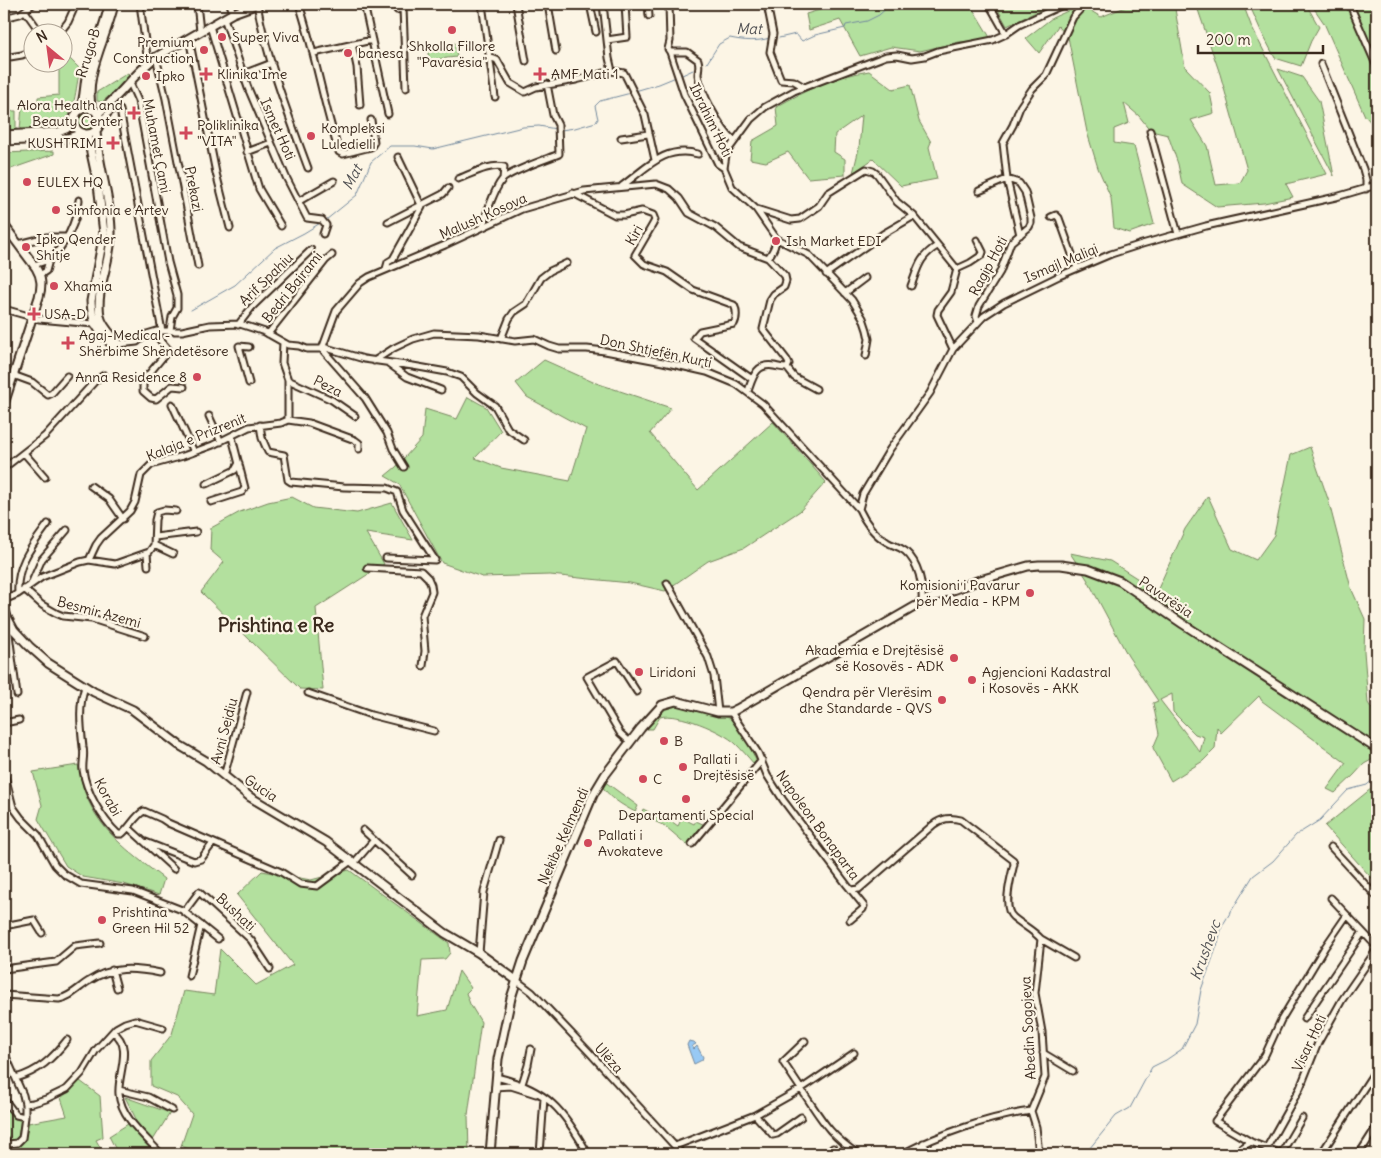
<svg xmlns="http://www.w3.org/2000/svg" width="1381" height="1158" font-family="Delius,sans-serif">
  <style>
    .green { fill: #b3e09e; stroke: #77855e; fill-rule: evenodd }
    .water { fill: #98c9f4; stroke: #73899e }
    .lines { fill: none; stroke-linecap: round; stroke-linejoin: round }
    .stream { stroke: #73899e; stroke-width: 1 }
    .street-casing { stroke: #3b2a1e; stroke-width: 9 }
    .secondary-casing { stroke: #3b2a1e; stroke-width: 11 }
    .street { stroke: #fcf5e5; stroke-width: 5 }
    .secondary { stroke: #fcf5e5; stroke-width: 7 }
    .poi-dot { fill: #d1495b; stroke: #fcf5e5; stroke-width: 2 }
    .labels { text-anchor: middle; dominant-baseline: central; stroke-width: 4.5; stroke-linejoin: round; paint-order: stroke }
    .poi-label { font-size: 14px; fill: #3b2a1e; stroke: #fcf5e5; text-anchor: start }
    .street-label { font-size: 14px; fill: #3b2a1e; stroke: #fcf5e5 }
    .water-label { font-size: 15px; font-style: italic; fill: #525254; stroke: #fcf5e5 }
    .district-label { font-size: 19px; font-weight: bold; fill: #3b2a1e; stroke: #fcf5e5 }
  </style>
  <rect width="100%" height="100%" fill="#fcf5e5"/>
  <filter id="ink" filterUnits="userSpaceOnUse"><feTurbulence type="fractalNoise" baseFrequency=".02" numOctaves="2"/><feDisplacementMap in="SourceGraphic" scale="10" xChannelSelector="R" yChannelSelector="G"/><feConvolveMatrix kernelMatrix="1 2 1 2 8 2 1 2 1" color-interpolation-filters="sRGB"/></filter>
  <g filter="url(#ink)">
    <path class="green" d="M840,4H970L991,39L959,42L920,51L891,47L860,56L840,20L809,30L806,14Z
      M995,4H1058L1034,13L1007,26Z
      M1126,4H1170L1175,9L1185,67L1210,93L1214,113L1191,120L1207,146L1216,185L1240,183L1247,170L1220,74L1196,4H1243L1252,28L1327,174L1286,184L1293,197L1264,203L1217,207L1182,184L1178,164L1168,135L1151,131L1139,116L1124,103L1129,123L1114,129V143L1134,146L1154,224L1129,233L1114,228L1111,198L1098,168L1087,132L1068,37L1058,26L1039,53L1026,38L1052,18L1081,5L1101,17L1125,7Z
      M1249,4H1280L1284,6L1306,4L1319,27L1311,41L1301,66L1275,58L1261,31Z
      M1311,4H1377V129L1365,116L1324,23Z
      M455,43L457,57L429,60L427,46Z
      M63,52L80,69C75,90 76,112 60,128L20,130L22,107L38,105V97L59,95V69L67,62L63,57Z
      M1278,69L1302,77L1319,101L1334,176Z
      M869,71L893,89L910,85L919,121L931,142L929,147L937,179L901,186L873,159L853,173L859,148L862,115L835,134L834,152L845,159V175L808,178L788,152L766,162L750,159L752,141L778,126L776,107C808,89 833,77 869,71Z
      M128,73L130,75L122,85L102,102L97,101V92Z
      M8,111H16V130L6,131L4,129L5,124L8,123Z
      M78 123a8 8 0 1 1 16 0a8 8 0 1 1-16 0Z
      M54,151V154L5,171L4,168V153Z
      M544,360L593,382L671,408L650,433L698,490L773,422L826,482L800,511L744,548L708,561L665,591L630,583L550,575L482,577L442,563L399,484L385,476L396,467L422,438L425,409L457,419L468,397L486,407L501,431L475,458L501,468L570,481L586,429L527,397L516,383Z
      M1310,447L1328,499L1351,588L1365,619L1364,651L1368,703L1377,717V760L1375,758L1364,764L1354,775L1335,793L1327,789L1346,763L1262,701L1259,696L1221,733L1217,727L1215,749L1203,761L1171,781L1153,748L1159,734L1153,703L1158,701L1128,656L1087,579L1070,553L1110,561L1157,591L1185,529L1208,496L1232,549L1256,560L1274,535L1291,455ZM1172,694L1173,712L1195,734L1204,737L1200,752L1160,700Z
      M292,497L313,508L357,513L392,503L413,540L366,533L384,564L316,608L323,690L300,689L201,592L224,562L210,550L211,528L240,512L268,502Z
      M676,705C686,708 721,714 729,718C736,723 754,752 756,761L754,764C748,757 742,750 736,744C723,731 677,712 660,717L653,729H642C652,717 659,707 676,705Z
      M78,765C81,777 83,791 89,802C104,835 136,857 164,879L159,895L124,884L83,877L66,866L38,819L42,805L33,772Z
      M604,781L638,806L635,812C622,805 610,798 602,786Z
      M1377,784V884L1325,826Z
      M643,809L655,815L654,818H657L658,816L665,817L678,826L682,818L694,824L696,821L705,825L699,831H697L694,836L695,837L687,845L665,826L641,815Z
      M349,870L449,943L450,953L445,959L422,960L417,1016L447,1010L459,971L471,988L466,993L470,1004L481,1022L468,1115L469,1154H420L415,1146L404,1153V1154H202L181,1146L192,1114L177,1097L151,1086V1061L172,1034L184,991L214,995L220,949L256,985L293,965L237,895L262,871L311,880Z
      M80,1081L100,1096L103,1137L96,1140L104,1154H19L4,1131V1109L28,1123L67,1116L61,1098Z
      M125,1097L170,1113L145,1153L146,1154H118L109,1136L136,1119Z"/>
    <path class="water" d="M689,1041L694,1042L696,1044L692,1046L694,1049L697,1046L703,1057L702,1060L694,1064L687,1045Z"/>
    <g class="lines">
      <path class="stream" d="M779,38L796,34L802,41L815,35L845,28L846,25L867,21L879,15L891,4
        M707,63L719,44L730,38C744,41 756,42 770,38
        M680,76L693,70
        M635,91L659,84L676,77
        M561,130L575,128L596,122L598,119L595,106L600,101L631,93
        M326,220L357,195L371,162L390,146H415L433,149L523,127L539,126L556,129
        M191,310L235,285L275,248L304,233L322,222
        M1085,1154L1116,1116L1130,1108L1152,1067L1166,1060L1182,1049L1195,1024L1201,990L1218,943L1222,926L1253,876L1273,861L1296,835L1320,820L1348,790L1367,785L1377,776"/>
      <g class="street-casing">
        <path id="street" d="M140,4L148,63
          M197,4L200,31
          M230,4L233,13
          M257,4C267,60 288,114 308,168
          M299,4C315,52 323,103 339,152L343,154L371,147L374,142L371,120
          M364,4L388,114
          M396,4L397,10L403,8L406,88
          M482,4L495,97
          M516,4L526,61
          M548,4L556,51
          M590,4L596,32
          M603,4L609,58L612,71
          M648,4L649,16
          M669,4L670,41L668,49L670,52H687L698,60C700,66 698,70 698,75C701,93 721,130 734,141
          M767,4L773,34L770,52L781,80L794,81L804,87
          M989,4L1006,34
          M1350,5L1377,67
          M25,11L40,32
          M4,18L20,14L33,4
          M224,18L248,88L286,177L307,218L322,220L326,225L323,234
          M210,26L259,189L281,226
          M60,32L68,22L76,4
          M189,38L216,173L230,228
          M607,40L627,37L625,4
          M352,44L357,67L360,105
          M670,52L684,94L718,164L724,168
          M314,53L372,40
          M156,57L166,99L198,266
          M489,57L497,60L510,83L525,92L536,87L576,80L612,71L624,73L645,115L655,160
          M4,58L22,55L32,51
          M1321,64L1363,169L1366,180V189
          M243,74L272,63
          M130,83L138,101L142,121L168,262L177,295V308L172,317L170,330
          M100,121L113,109L117,108L120,110L162,331
          M1150,131L1178,234
          M621,138L648,134
          M247,152L271,143
          M458,179C471,174 491,163 504,167L503,179
          M622,186C647,168 664,145 698,154
          M573,193L615,215H624L642,211L653,215L655,220L653,224L635,255L644,264L667,272L693,290L734,305C737,310 737,319 734,324L700,331L694,338L752,379
          M299,201L334,181
          M756,209L791,220L800,219L819,206L828,193L866,169L873,171L877,174L897,202L914,216
          M1051,217L1056,215L1059,218L1077,268
          M388,222L443,194L448,188
          M483,227C485,216 495,188 502,180C510,171 547,159 559,154L558,125L553,115L547,84
          M1020,235L1007,179L1003,143L1013,125L1020,107L1032,89L1046,75L1073,17L1085,4
          M775,238L809,255L852,300L863,318L867,330L869,339L866,356
          M18,244L46,237H66
          M768,258C773,251 778,243 774,235L756,209L732,187L724,168L726,155L729,149L751,119L765,107L794,91L886,56L897,55L912,58L925,56L938,51L993,40L1006,34L1019,25L1065,4
          M49,260C65,246 77,222 79,200
          M34,265L49,260L46,271L40,275
          M386,269L388,262L393,259L422,207L398,157
          M957,269L970,263L982,255L983,252L977,240
          M826,274L883,234L914,216L957,269L951,292L938,310L937,315L953,349
          M911,286C918,268 919,257 937,246
          M845,293L865,278
          M4,309L39,319L94,324
          M978,322L976,316L979,306L1000,272L1011,242L1029,227L1031,223V218L1025,192L1019,183L1007,179L979,191
          M238,325L252,307L311,250
          M154,333L168,349L167,352L143,381V391L151,398L156,399L172,386L184,387
          M268,334L326,260L332,255
          M501,339L509,319L514,312L526,304L541,278L550,271L567,263
          M283,342L282,363L288,380V420
          M119,344L137,342L147,334L157,331H182L210,325L240,324L265,332L288,345L299,346L307,349H322
          M323,347L364,359L413,366L447,372L461,377L477,393L495,406L508,429L524,440
          M322,349L336,311L360,283L369,277L445,245L522,209L584,191L656,184L669,189L679,198L689,213L715,227L739,247L768,258L785,276L786,281L784,287L774,294L770,300L763,329L787,360L789,364L787,368
          M322,349L365,398L387,433L393,449L404,467
          M374,361L394,348L413,339L434,333L479,335L515,341L534,339L549,346L559,349H587L605,351L663,362L707,372L736,384L763,404L859,509C865,522 875,535 887,542C893,546 899,546 905,551C919,563 923,584 922,602
          M388,363L407,377L441,390
          M13,375L32,382L48,395L52,393L67,376
          M288,380L332,400L355,416
          M249,383L239,346L249,347
          M748,391C753,377 756,363 774,366C779,367 782,368 787,368L794,377L816,389
          M172,404L194,452
          M209,416L221,442
          M260,425L262,438L268,452L284,455L288,480L291,482L344,487L387,488L397,492L403,510L435,560L386,558
          M24,453L45,477
          M4,468L45,436L96,380L104,375
          M206,484L235,470L239,463
          M91,486L109,499L123,519
          M211,502L242,492L245,488L232,437
          M859,509L863,494L890,449L930,393L953,349L984,316L1004,303L1059,276L1111,254L1142,244L1206,226L1336,197L1377,185
          M155,537L196,532
          M154,545L173,554
          M147,553L148,566
          M89,560L96,545L101,538L130,511L135,502L141,475L151,465L183,456L213,445L249,427L281,423L288,420L309,423L355,440L359,443V449
          M367,568L421,571L428,578L431,585L432,592L422,616L425,651L423,666
          M667,583L708,657L714,676L718,712
          M31,584L42,559L67,530
          M24,589L42,605L56,613L63,616L92,619L145,636
          M18,594C16,565 31,547 48,524
          M4,600L18,594L42,577L80,562L89,560L115,564L149,552L154,545L155,520L157,512L164,510L176,511
          M7,619L17,695
          M85,687C78,706 81,728 83,747C85,755 82,763 83,770C86,792 102,819 118,834H122C131,826 135,816 144,811L162,819L168,823L281,872L300,884L317,886L351,861
          M308,693L371,715L434,731
          M731,712L758,753L767,775L783,800L847,885L864,906L863,909L850,920
          M4,723L19,720
          M630,742L620,733L587,677L617,661L637,692
          M4,772L13,807L21,818L38,835L55,865L64,874L81,884L133,891L182,910L218,939
          M224,776L247,692
          M129,828L174,869
          M363,830L412,875
          M143,841L194,861L201,859L213,843
          M692,844L762,760
          M1331,847L1377,897
          M354,863L374,840
          M851,890L859,889L933,825C942,818 950,817 961,820L1013,860L1014,864C1011,877 1002,908 1013,917C1022,925 1033,930 1041,939L1035,993L1042,1032L1045,1077L1031,1111
          M1331,898L1377,947
          M184,912L199,892L251,940L270,969
          M4,926L34,920L42,933
          M1041,939L1074,958
          M479,953L484,892L499,840
          M4,969L56,962L75,946L100,943
          M112,970L117,988
          M189,976L201,925
          M516,980L532,992L589,1052L682,1154
          M4,995L59,999C71,997 79,987 89,981C111,966 135,968 160,973
          M1304,1019L1363,932
          M113,1032C134,1046 117,1074 119,1094C121,1118 146,1137 161,1154
          M805,1041L783,1062L801,1089L854,1053
          M4,1052L23,1095L25,1104V1117L16,1115L4,1099
          M1043,1053L1073,1071
          M496,1077C547,1089 564,1110 588,1154
          M16,1078C39,1071 52,1059 67,1040
          M495,1087L511,1086L536,1094
          M521,1087L528,1065L531,1049
          M119,1090L148,1097L172,1110
          M25,1104L33,1103L46,1099L67,1089L82,1073L96,1050L116,1028L125,1023L135,1020L163,1028
          M1031,1111L1036,1127L1039,1154
          M755,1115L773,1135L777,1134L801,1117
          M4,1140L9,1144L17,1143L22,1138L25,1117
          M923,1143L930,1154
          M675,1146L755,1115L801,1089C821,1118 828,1134 858,1154
          M1266,1149L1300,1088L1318,1043L1342,1000L1377,949
          M540,1154L544,1098
          M826,1154L833,1148
          M902,1154C940,1134 988,1117 1031,1111
          M1232,1154L1251,1142
          M1281,1154L1302,1118
          M1282,1154L1251,1142L1215,1121L1265,1055L1281,1020L1325,947L1347,915
          M1321,1154L1377,1068
          M1359,1154L1377,1126"/>
      </g>
      <g class="secondary-casing">
        <path id="secondary" d="M74 121a13 13 0 1 1 26 0a13 13 0 1 1-26 0Z
          M80,110C85,98 84,85 87,72C94,49 105,27 109,4
          M92,110C83,75 107,38 114,4
          M97,114C119,98 134,73 156,57L233,13L258,4
          M87,134L98,185L104,233L91,301C92,325 98,330 114,347L119,344C112,335 102,327 100,316C95,288 112,260 111,232C111,197 97,164 96,129
          M4,135L58,132L66,129L74,122
          M4,141L68,138L83,133
          M4,225L36,268C42,278 42,286 39,297L4,404
          M4,607L7,617L14,630L29,646L48,663L94,692L133,710L179,745L206,761L250,797L326,842L445,933L479,953L516,980
          M490,1154L498,1059L511,998L523,961L593,795L605,775L641,728L662,705L676,701L718,712H731L737,709L928,599L980,580L1028,566L1039,565H1061L1088,569L1120,581L1183,624L1377,749"/>
      </g>
      <use href="#street" class="street"/>
      <use href="#secondary" class="secondary"/>
    </g>
  </g>
  <g class="poi-dot">
    <circle cx="452" cy="30" r="5"/>
    <circle cx="222" cy="37" r="5"/>
    <circle cx="204" cy="50" r="5"/>
    <circle cx="348" cy="53" r="5"/>
    <path d="M203.5 66.5h5v5h5v5h-5v5h-5v-5h-5v-5h5z"/>
    <path d="M537.5 66.5h5v5h5v5h-5v5h-5v-5h-5v-5h5z"/>
    <circle cx="146" cy="76" r="5"/>
    <path d="M131.5 105.5h5v5h5v5h-5v5h-5v-5h-5v-5h5z"/>
    <path d="M183.5 125.5h5v5h5v5h-5v5h-5v-5h-5v-5h5z"/>
    <circle cx="311" cy="136" r="5"/>
    <path d="M110.5 135.5h5v5h5v5h-5v5h-5v-5h-5v-5h5z"/>
    <circle cx="27" cy="182" r="5"/>
    <circle cx="56" cy="210" r="5"/>
    <circle cx="776" cy="241" r="5"/>
    <circle cx="26" cy="247" r="5"/>
    <circle cx="54" cy="286" r="5"/>
    <path d="M31.5 306.5h5v5h5v5h-5v5h-5v-5h-5v-5h5z"/>
    <path d="M65.5 335.5h5v5h5v5h-5v5h-5v-5h-5v-5h5z"/>
    <circle cx="197" cy="377" r="5"/>
    <circle cx="1030" cy="593" r="5"/>
    <circle cx="954" cy="658" r="5"/>
    <circle cx="639" cy="672" r="5"/>
    <circle cx="972" cy="680" r="5"/>
    <circle cx="942" cy="700" r="5"/>
    <circle cx="664" cy="741" r="5"/>
    <circle cx="683" cy="767" r="5"/>
    <circle cx="643" cy="779" r="5"/>
    <circle cx="686" cy="799" r="5"/>
    <circle cx="588" cy="843" r="5"/>
    <circle cx="102" cy="920" r="5"/>
  </g>
  <g class="labels">
    <g class="poi-label">
      <text x="232" y="37">Super Viva</text>
      <text x="194" y="42" text-anchor="end">Premium<tspan x="194" dy="16">Construction</tspan></text>
      <text x="452" y="46" text-anchor="middle">Shkolla Fillore<tspan x="452" dy="16">"Pavarësia"</tspan></text>
      <text x="358" y="53">banesa</text>
      <text x="217" y="74">Klinika Ime</text>
      <text x="551" y="74">AMF Mati 1</text>
      <text x="156" y="76">Ipko</text>
      <text x="123" y="105" text-anchor="end">Alora Health and<tspan x="123" dy="16">Beauty Center</tspan></text>
      <text x="197" y="125">Poliklinika<tspan x="197" dy="16">"VITA"</tspan></text>
      <text x="321" y="128">Kompleksi<tspan x="321" dy="16">Luledielli</tspan></text>
      <text x="103" y="143" text-anchor="end">KUSHTRIMI</text>
      <text x="37" y="182">EULEX HQ</text>
      <text x="66" y="210">Simfonia e Artev</text>
      <text x="36" y="239">Ipko Qender<tspan x="36" dy="16">Shitje</tspan></text>
      <text x="786" y="241">Ish Market EDI</text>
      <text x="64" y="286">Xhamia</text>
      <text x="44" y="314">USA-D</text>
      <text x="79" y="335">Agaj-Medical -<tspan x="79" dy="16">Shërbime Shëndetësore</tspan></text>
      <text x="187" y="377" text-anchor="end">Anna Residence 8</text>
      <text x="1020" y="585" text-anchor="end">Komisioni i Pavarur<tspan x="1020" dy="16">për Media - KPM</tspan></text>
      <text x="944" y="650" text-anchor="end">Akademia e Drejtësisë<tspan x="944" dy="16">së Kosovës - ADK</tspan></text>
      <text x="649" y="672">Liridoni</text>
      <text x="982" y="672">Agjencioni Kadastral<tspan x="982" dy="16">i Kosovës - AKK</tspan></text>
      <text x="932" y="692" text-anchor="end">Qendra për Vlerësim<tspan x="932" dy="16">dhe Standarde - QVS</tspan></text>
      <text x="674" y="741">B</text>
      <text x="693" y="759">Pallati i<tspan x="693" dy="16">Drejtësisë</tspan></text>
      <text x="653" y="779">C</text>
      <text x="686" y="815" text-anchor="middle">Departamenti Special</text>
      <text x="598" y="835">Pallati i<tspan x="598" dy="16">Avokateve</tspan></text>
      <text x="112" y="912">Prishtina<tspan x="112" dy="16">Green Hil 52</tspan></text>
    </g>
    <g class="street-label">
      <text transform="translate(88 53) rotate(-73)">Rruga B</text>
      <text transform="translate(711 120) rotate(64)">Ibrahim Hoti</text>
      <text transform="translate(278 129) rotate(66)">Ismet Hoti</text>
      <text transform="translate(157 146) rotate(79)">Muhamet Çami</text>
      <text transform="translate(194 189) rotate(79)">Prekazi</text>
      <text transform="translate(483 216) rotate(-24)">Malush Kosova</text>
      <text transform="translate(634 235) rotate(-61)">Kiri</text>
      <text transform="translate(1061 263) rotate(-23)">Ismajl Maliqi</text>
      <text transform="translate(988 266) rotate(-62)">Ragip Hoti</text>
      <text transform="translate(266 279) rotate(-44)">Arif Spahiu</text>
      <text transform="translate(292 287) rotate(-51)">Bedri Bajrami</text>
      <text transform="translate(656 351) rotate(12)">Don Shtjefën Kurti</text>
      <text transform="translate(328 386) rotate(27)">Peza</text>
      <text transform="translate(196 437) rotate(-22)">Kalaja e Prizrenit</text>
      <text transform="translate(1166 597) rotate(34)">Pavarësia</text>
      <text transform="translate(99 612) rotate(15)">Besmir Azemi</text>
      <text transform="translate(224 731) rotate(-75)">Avni Sejdiu</text>
      <text transform="translate(261 788) rotate(34)">Gucia</text>
      <text transform="translate(108 797) rotate(61)">Korabi</text>
      <text transform="translate(818 825) rotate(54)">Napoleon Bonaparta</text>
      <text transform="translate(563 836) rotate(-66)">Nekibe Kelmendi</text>
      <text transform="translate(236 912) rotate(43)">Bushati</text>
      <text transform="translate(1028 1028) rotate(-93)">Abedin Sogojeva</text>
      <text transform="translate(1309 1043) rotate(-65)">Visar Hoti</text>
      <text transform="translate(609 1058) rotate(48)">Ulëza</text>
    </g>
    <g class="water-label">
      <text x="749" y="28">Mat</text>
      <text transform="translate(352 177) rotate(-62)">Mat</text>
      <text transform="translate(1205 950) rotate(-70)">Krushevc</text>
    </g>
    <g class="district-label">
      <text x="276" y="625">Prishtina e Re</text>
    </g>
  </g>
  <rect width="1381" height="1158" fill="none" stroke="#fcf5e5" stroke-width="20"/>
  <rect x="10" y="10" width="1361" height="1138" fill="none" stroke="#3b2a1e" stroke-width="2" filter="url(#ink)"/>
  <g transform="translate(48 48) rotate(331)"><circle r="24" fill="#fcf5e5" stroke="#afa495"/>
  <path d="M0-4L9 19L0 12L-9 19Z" fill="#d1495b"/>
  <text y="-8" font-size="14" font-weight="bold" text-anchor="middle" fill="#3b2a1e">N</text>
  </g>
  <path d="M1198 45v8h125v-8" fill="none" stroke="#3b2a1e" stroke-width="2.5"/>
  <text x="1206" y="45" font-size="15" fill="#3b2a1e" stroke="#fcf5e5" stroke-width="4" paint-order="stroke">200 m</text>
</svg>
